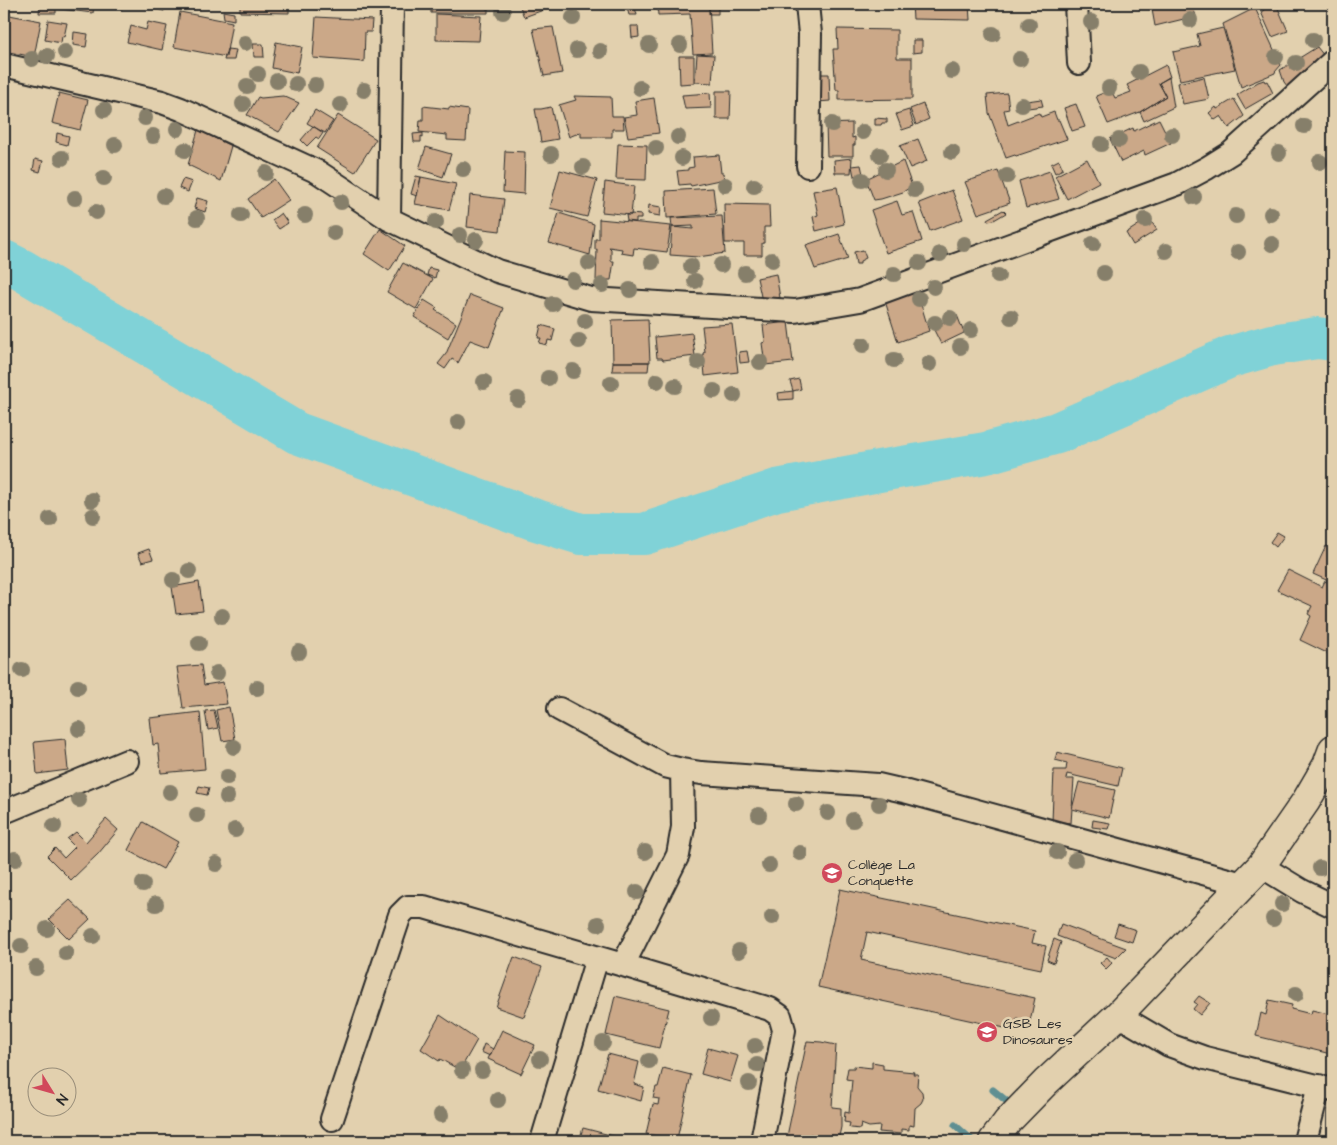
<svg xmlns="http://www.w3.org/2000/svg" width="1337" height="1145" font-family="'Architects Daughter',sans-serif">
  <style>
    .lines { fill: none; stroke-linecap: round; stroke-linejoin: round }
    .stream { stroke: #5e8f92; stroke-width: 7 }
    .river { stroke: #80d2d7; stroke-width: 42 }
    .building { fill: #cba888; stroke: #2b2b2b }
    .street-casing { stroke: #2b2b2b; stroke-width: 26 }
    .secondary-casing { stroke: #2b2b2b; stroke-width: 31 }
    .street { stroke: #e2d0ae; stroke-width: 22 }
    .secondary { stroke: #e2d0ae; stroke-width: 28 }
    .tree { fill: #867f6b }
    .labels { text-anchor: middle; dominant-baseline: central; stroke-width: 5; stroke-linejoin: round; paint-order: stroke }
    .poi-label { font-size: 14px; fill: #2b2b2b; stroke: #e2d0ae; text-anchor: start }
  </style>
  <rect width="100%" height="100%" fill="#e2d0ae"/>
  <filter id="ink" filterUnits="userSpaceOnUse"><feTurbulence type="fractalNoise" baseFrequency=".02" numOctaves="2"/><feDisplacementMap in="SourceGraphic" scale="10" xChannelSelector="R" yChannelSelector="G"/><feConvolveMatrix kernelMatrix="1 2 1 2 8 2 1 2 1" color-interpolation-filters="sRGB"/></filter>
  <g filter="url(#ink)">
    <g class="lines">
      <path class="stream" d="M993,1090L1014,1107
        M955,1125L973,1141"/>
      <path class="river" d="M4,261L22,270L297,433L533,519L581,534H644L777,490L879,471L986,453L1057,433L1230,357L1272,345L1317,338L1333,340"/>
    </g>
    <path class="building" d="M40,4H56V13H39Z
      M60,4H123L122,9L94,5L93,13L60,9Z
      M145,4H165L164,11L145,6Z
      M240,4H289V13L240,12Z
      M314,4H331L332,9H314Z
      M431,4H488V13H431Z
      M519,4H560L524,17Z
      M626,4H634L637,15H629Z
      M657,4H709L712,53L693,54L690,14L658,15Z
      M709,4H718V14H709Z
      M912,4H969L970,20L913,19Z
      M1151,4H1192L1196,16L1155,26Z
      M1262,4H1279V5L1277,6L1288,31L1272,37L1261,12L1264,10Z
      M1255,8L1281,65L1275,72V73L1241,87L1223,24Z
      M223,11L234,13V20L224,18Z
      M180,12L232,22L226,57L174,47Z
      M4,14L41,21L34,57L4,51Z
      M436,14L481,16L479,41L436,40Z
      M316,17L372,20L371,32H365L364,62L313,58Z
      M48,20L67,23L64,37L62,36L61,43L45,40Z
      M148,22L167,26L162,50L127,42L131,26L146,30Z
      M631,26H638L639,37L632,38Z
      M553,27L562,73L544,76L533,29Z
      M1223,28L1235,69L1180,80L1173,52L1200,46L1197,34Z
      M837,29L897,30V58H912V99L839,100V90H836L833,49H838Z
      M74,32L88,34L86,47L73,45Z
      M913,40H922V52L913,53Z
      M276,42L302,47L297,73L272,68Z
      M253,44H263L264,57H254Z
      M1317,47L1328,61L1291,91L1284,82L1280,70Z
      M227,49L236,50L234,60H224Z
      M697,54L714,55L712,83L695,82Z
      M679,56H694V83L680,84Z
      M1166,65L1170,77L1159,83L1166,96L1140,112L1108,124L1096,96L1111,90L1115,98L1131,92L1127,85Z
      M819,74H829L830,101L818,102Z
      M1169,77L1174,107L1144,121L1140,112L1166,96L1159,83Z
      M1204,77L1209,99L1183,104L1178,83Z
      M1264,80L1265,82L1267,81L1273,93L1245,109L1237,95L1258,82Z
      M716,91H731L730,119H716Z
      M59,93L88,100L80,130L52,123Z
      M710,93L711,108L685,109L682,95Z
      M1007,93L1009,109L1004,110L1008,125L1039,113L1041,117L1054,112L1057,120H1059L1067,139L1016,156L1015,155L1006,158L989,113L987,95Z
      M283,96L299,103L279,132L247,115L258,97L261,98Z
      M574,96L611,97L612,116H623L624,129H612V137H581V132L569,137L559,105L576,100Z
      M654,98L659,133L628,137L624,117L637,115L635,101Z
      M1041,99L1043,106L1028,108L1027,101Z
      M1234,99L1244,116L1229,128L1221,116L1215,120L1209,113L1216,107L1217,109Z
      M923,104L929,119L916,125L910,109Z
      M1076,104L1085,127L1072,131L1064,108Z
      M423,106L449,109V107L468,110L466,141L447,140V135L419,132L420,120H423Z
      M551,107L558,139L541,142L535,109H541Z
      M315,110L333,121L325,133L307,123Z
      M909,110L914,126L902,130L896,114Z
      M338,115L376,139L355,172L317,148Z
      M875,118L887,119V123H882L881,125H875Z
      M1159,119L1171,143L1145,155L1144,151L1121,162L1110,139L1133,128L1134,131Z
      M852,123V138L855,137V145H853V156H827L826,124Z
      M313,126L323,133L319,139L316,137L307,146L301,140Z
      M198,130L231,146L221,181L188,165Z
      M57,133L69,136L67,145L56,142Z
      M423,133V137L421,136V142H414L413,134Z
      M918,139L927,161L910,168L900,146Z
      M618,144L647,145L646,180L616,179Z
      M426,147L451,154L443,177L419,169Z
      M505,151L525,152L524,194L503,192Z
      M719,155L721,173H723L724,179L691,186L690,184L679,185L677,171L688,170V168L694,167L693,157Z
      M852,158L851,173H835L834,160Z
      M35,159L43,161L40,172L33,170Z
      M1087,159L1099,182L1067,199L1055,176Z
      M1059,160L1063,169L1055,173L1051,164Z
      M903,161L912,186L903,192L881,199L874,200L866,179Z
      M861,165L863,174L854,176L852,166Z
      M560,170L597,180L587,217L550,208Z
      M998,171L1010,203L978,214L965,182Z
      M1050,171L1059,199L1026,208L1019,181Z
      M416,176L421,177L417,196L411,194Z
      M421,177L456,184L449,210L415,204Z
      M183,179L192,182L188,192L179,188Z
      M274,179L289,200L261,218L248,199Z
      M605,182L634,186L631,215L602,212Z
      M837,187L844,224L816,231L813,217L818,215L813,191Z
      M713,188L716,214L667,218L666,191Z
      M952,190L963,219L930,231L919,203Z
      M470,195L504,199L500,231L467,227Z
      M197,198L208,201L205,212L194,208Z
      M897,201L902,215L913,212L922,241L886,253L871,210Z
      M724,204L769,205L770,227H764V243H762V255H744V243H725Z
      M649,205L661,207L660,216L648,214Z
      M1003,210L1006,213L994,220L988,221L987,219Z
      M281,213L288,223L279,229L272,220Z
      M559,213L594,224L590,255L549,243Z
      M631,214L641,215V219H636V222L627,221L626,215H631Z
      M722,216L725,253L698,257L670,255L672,227L693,229V226L672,227L671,218Z
      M1149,218L1157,230L1133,245L1126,233Z
      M599,219L671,226L667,252L634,248L633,255L621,253L622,249L609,247L611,249V261H614L611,280H596L597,249L595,250V239H599Z
      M380,229L405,246L389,271L364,254Z
      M839,234L848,259L815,269L806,245Z
      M863,250L866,258L860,261V264H856L854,252Z
      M403,263L433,279L416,309L387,292Z
      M429,268L437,270L435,278L427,275Z
      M776,274L780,298L762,301L757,278Z
      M916,288L929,331L898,342L884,298Z
      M470,295L504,308L489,347L470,340L458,363L452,359L445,369L438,364L446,354Z
      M424,300L437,308L435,310L456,323L448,338L414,317Z
      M957,315L964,333L941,344L933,328L945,321L944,320Z
      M648,319L650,362H613L612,320Z
      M788,322L793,362L765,365L762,343L765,342L763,325Z
      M732,324L738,372L705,376L703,353L705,352L702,326Z
      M541,325L555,329L552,341L548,340L547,345L539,343L541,338H538Z
      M692,333L695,356L663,360L662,358H657L655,337Z
      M747,351L749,362L740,363L739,352Z
      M613,362H649L648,371H612Z
      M799,379L801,389L793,391L790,381Z
      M793,391V399L779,400L778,393Z
      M1277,532L1284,536L1276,547L1270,542Z
      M1326,546L1333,550V583L1313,574Z
      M149,549L153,559L142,562L138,553Z
      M1288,570L1322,587L1325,581L1333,585V612L1328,624L1333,627V645L1329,654L1300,640L1311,616L1308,614L1312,606L1277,590Z
      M199,582L203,611L176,614L172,587Z
      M201,665L204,685L223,682L227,704L183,708L177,667Z
      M229,707L235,739L222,741L216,710Z
      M214,710L218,728L208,730L205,711Z
      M200,712L205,769L161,773L158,744L153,745L150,718Z
      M65,739L68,770L37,774L34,742Z
      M1057,752L1122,768L1118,786L1067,774L1066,779H1074L1071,823L1052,821L1054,770H1066L1067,763L1055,760Z
      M1079,782L1115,790L1109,818L1072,809Z
      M199,786L209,788L207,795L197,793Z
      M106,819L118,830L98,854L71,880L47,856L55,848L64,858L75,847L67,839L76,832L86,842Z
      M1093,820L1110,823L1108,829L1092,827Z
      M143,822L178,842L163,869L128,850Z
      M840,889L1035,931L1032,943L1046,946L1041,969L867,932L861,960L1035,998L1030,1021L1017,1018L1014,1030L818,987Z
      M70,900L90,919L69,939L49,919Z
      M1061,924L1126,948L1116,958L1057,936Z
      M1118,924L1136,930L1132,942L1114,936Z
      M1054,939L1061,942L1054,963L1047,960Z
      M514,957L542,967L524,1017L496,1007Z
      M1107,957L1112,963L1106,969L1100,963Z
      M615,996L669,1009L659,1048L606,1035Z
      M1199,996L1210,1003L1200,1015L1193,1009L1197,1004L1194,1002Z
      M1269,1000L1292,1005L1291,1009L1311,1014L1312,1010L1333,1015L1332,1032H1333V1046L1331,1054L1256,1036L1261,1013L1266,1015Z
      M440,1015L477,1040L460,1070L440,1059L439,1061L421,1049Z
      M502,1030L535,1045L521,1074L488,1059Z
      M807,1041L821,1042L836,1045L832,1107L841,1108V1127L838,1141L810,1134L808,1141H786Z
      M484,1044L493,1049L490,1056L481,1052Z
      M708,1048L738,1056L730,1082L701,1074Z
      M608,1054L639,1062L634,1084L644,1087L641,1101L598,1089Z
      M872,1062L883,1064V1069L914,1072L913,1074H918L917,1086L922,1092L923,1099L921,1103L915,1108L914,1126L909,1125V1130L901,1129V1134L879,1132L880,1126L869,1127L861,1124L860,1129L851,1128L849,1127L850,1123L844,1122L845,1112L849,1113L852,1080L846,1079L848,1068H854V1066L872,1068Z
      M663,1068L691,1075L677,1139L646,1134L653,1104L658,1105L659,1099L653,1098L656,1087H658Z
      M583,1128L629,1140V1141H579Z
      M647,1137L680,1140L646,1141Z"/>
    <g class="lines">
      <g class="street-casing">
        <path id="street" d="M807,4L810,34L808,166
          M1076,4L1079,63
          M4,65L162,102L181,109L318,172L389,219L465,256L497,271L591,299L795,311L860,300L1177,184L1207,168L1231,153L1333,61
          M389,219L392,4
          M559,709L665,766L682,770L701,773L878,785L904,791L1243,884
          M4,812L127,761
          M1261,866L1302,891L1333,906
          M623,965L678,855L683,827L682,770
          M1118,1015L1169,1045L1205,1058L1333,1090
          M332,1119L400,915L408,907H424L623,965L770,1009L780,1016L784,1030L762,1141
          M542,1141L597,958
          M1305,1141L1319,1086"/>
      </g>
      <g class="secondary-casing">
        <path id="secondary" d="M993,1141L1008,1121L1046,1082L1118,1015L1261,866L1306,801L1327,765L1333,749"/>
      </g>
      <use href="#street" class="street"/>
      <use href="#secondary" class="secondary"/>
    </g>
    <g class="tree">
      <circle cx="503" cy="12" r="8"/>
      <circle cx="573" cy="18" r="8"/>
      <circle cx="1190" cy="20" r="8"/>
      <circle cx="1091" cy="22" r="8"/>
      <circle cx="1029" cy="25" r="8"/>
      <circle cx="993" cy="34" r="8"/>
      <circle cx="1313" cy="40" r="8"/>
      <circle cx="245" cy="43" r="8"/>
      <circle cx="649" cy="45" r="8"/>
      <circle cx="680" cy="45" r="8"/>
      <circle cx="577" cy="50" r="8"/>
      <circle cx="600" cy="51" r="8"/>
      <circle cx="65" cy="52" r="8"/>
      <circle cx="47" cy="56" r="8"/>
      <circle cx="1276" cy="57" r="8"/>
      <circle cx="32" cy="59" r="8"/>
      <circle cx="1020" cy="59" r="8"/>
      <circle cx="1296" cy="63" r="8"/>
      <circle cx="952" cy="71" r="8"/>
      <circle cx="1139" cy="72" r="8"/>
      <circle cx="258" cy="74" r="8"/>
      <circle cx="277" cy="81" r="8"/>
      <circle cx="296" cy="84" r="8"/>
      <circle cx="315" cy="85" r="8"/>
      <circle cx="247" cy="86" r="8"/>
      <circle cx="640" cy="88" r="8"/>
      <circle cx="1109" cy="88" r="8"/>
      <circle cx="364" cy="90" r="8"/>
      <circle cx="243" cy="104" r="8"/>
      <circle cx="340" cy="105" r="8"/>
      <circle cx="1022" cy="105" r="8"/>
      <circle cx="104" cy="110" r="8"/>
      <circle cx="145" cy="118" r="8"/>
      <circle cx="832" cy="124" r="8"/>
      <circle cx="1304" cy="126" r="8"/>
      <circle cx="177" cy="129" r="8"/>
      <circle cx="863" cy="132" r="8"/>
      <circle cx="1172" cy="135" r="8"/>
      <circle cx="153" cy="136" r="8"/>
      <circle cx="678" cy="137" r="8"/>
      <circle cx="1119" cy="140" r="8"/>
      <circle cx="1101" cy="144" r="8"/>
      <circle cx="115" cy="145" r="8"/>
      <circle cx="656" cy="148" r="8"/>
      <circle cx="185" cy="150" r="8"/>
      <circle cx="952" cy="152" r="8"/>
      <circle cx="1279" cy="153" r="8"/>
      <circle cx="551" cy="154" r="8"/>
      <circle cx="880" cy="155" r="8"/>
      <circle cx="62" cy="158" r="8"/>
      <circle cx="682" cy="158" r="8"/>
      <circle cx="1320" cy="162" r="8"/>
      <circle cx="583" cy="167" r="8"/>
      <circle cx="463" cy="169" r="8"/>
      <circle cx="886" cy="170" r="8"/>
      <circle cx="266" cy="173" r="8"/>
      <circle cx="1007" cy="176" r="8"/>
      <circle cx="104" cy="178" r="8"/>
      <circle cx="862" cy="180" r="8"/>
      <circle cx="725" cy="185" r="8"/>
      <circle cx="754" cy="186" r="8"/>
      <circle cx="915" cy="190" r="8"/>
      <circle cx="164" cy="196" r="8"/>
      <circle cx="1194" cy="197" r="8"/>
      <circle cx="75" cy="198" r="8"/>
      <circle cx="341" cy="202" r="8"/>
      <circle cx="96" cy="212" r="8"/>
      <circle cx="1271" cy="214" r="8"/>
      <circle cx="241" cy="215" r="8"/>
      <circle cx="305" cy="215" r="8"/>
      <circle cx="1236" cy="216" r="8"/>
      <circle cx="197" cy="218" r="8"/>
      <circle cx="1145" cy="220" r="8"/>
      <circle cx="436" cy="222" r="8"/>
      <circle cx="334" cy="233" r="8"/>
      <circle cx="460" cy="235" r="8"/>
      <circle cx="476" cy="240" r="8"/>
      <circle cx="964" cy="244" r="8"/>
      <circle cx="1093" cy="244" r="8"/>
      <circle cx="1272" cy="244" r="8"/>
      <circle cx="1166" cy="251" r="8"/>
      <circle cx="1238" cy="252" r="8"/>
      <circle cx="940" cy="254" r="8"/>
      <circle cx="772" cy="260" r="8"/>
      <circle cx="652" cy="262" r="8"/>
      <circle cx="589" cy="263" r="8"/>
      <circle cx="919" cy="263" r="8"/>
      <circle cx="721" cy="265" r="8"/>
      <circle cx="691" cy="266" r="8"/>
      <circle cx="745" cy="273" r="8"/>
      <circle cx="1104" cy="273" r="8"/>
      <circle cx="894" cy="274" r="8"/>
      <circle cx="998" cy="276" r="8"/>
      <circle cx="573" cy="280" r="8"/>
      <circle cx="695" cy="281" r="8"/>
      <circle cx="602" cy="285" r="8"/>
      <circle cx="934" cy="287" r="8"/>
      <circle cx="630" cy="290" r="8"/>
      <circle cx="919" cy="299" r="8"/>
      <circle cx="553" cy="304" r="8"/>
      <circle cx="1011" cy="317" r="8"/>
      <circle cx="950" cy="318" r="8"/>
      <circle cx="585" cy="321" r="8"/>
      <circle cx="935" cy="323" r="8"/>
      <circle cx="971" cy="330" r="8"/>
      <circle cx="579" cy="341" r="8"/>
      <circle cx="863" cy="345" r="8"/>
      <circle cx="960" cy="347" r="8"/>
      <circle cx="894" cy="360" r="8"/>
      <circle cx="698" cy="362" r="8"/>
      <circle cx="760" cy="362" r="8"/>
      <circle cx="929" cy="364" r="8"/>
      <circle cx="573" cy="371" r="8"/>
      <circle cx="548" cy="378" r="8"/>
      <circle cx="657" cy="381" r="8"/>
      <circle cx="484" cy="382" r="8"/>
      <circle cx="611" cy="383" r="8"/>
      <circle cx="675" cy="386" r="8"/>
      <circle cx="714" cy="391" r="8"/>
      <circle cx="734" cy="395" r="8"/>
      <circle cx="518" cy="399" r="8"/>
      <circle cx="458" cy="422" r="8"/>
      <circle cx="92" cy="500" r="8"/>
      <circle cx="93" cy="516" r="8"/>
      <circle cx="50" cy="519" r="8"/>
      <circle cx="189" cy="571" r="8"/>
      <circle cx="173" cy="580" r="8"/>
      <circle cx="222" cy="616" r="8"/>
      <circle cx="199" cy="643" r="8"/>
      <circle cx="299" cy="652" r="8"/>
      <circle cx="22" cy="670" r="8"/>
      <circle cx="217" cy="673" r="8"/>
      <circle cx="78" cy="687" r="8"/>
      <circle cx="257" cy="688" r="8"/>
      <circle cx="79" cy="729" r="8"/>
      <circle cx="234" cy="747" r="8"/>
      <circle cx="227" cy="777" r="8"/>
      <circle cx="170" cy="792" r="8"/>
      <circle cx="227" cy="797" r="8"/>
      <circle cx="79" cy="800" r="8"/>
      <circle cx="796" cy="804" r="8"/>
      <circle cx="879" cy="804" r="8"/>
      <circle cx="828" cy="813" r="8"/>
      <circle cx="197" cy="815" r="8"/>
      <circle cx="759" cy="815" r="8"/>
      <circle cx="853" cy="820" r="8"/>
      <circle cx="54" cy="826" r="8"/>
      <circle cx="235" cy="830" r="8"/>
      <circle cx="645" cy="852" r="8"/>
      <circle cx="1057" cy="852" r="8"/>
      <circle cx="800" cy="853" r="8"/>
      <circle cx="15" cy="859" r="8"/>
      <circle cx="1075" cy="860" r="8"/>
      <circle cx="216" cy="864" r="8"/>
      <circle cx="769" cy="865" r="8"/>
      <circle cx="1320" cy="868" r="8"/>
      <circle cx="143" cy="884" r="8"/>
      <circle cx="637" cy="892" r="8"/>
      <circle cx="156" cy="904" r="8"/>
      <circle cx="1282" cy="904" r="8"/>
      <circle cx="772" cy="917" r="8"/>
      <circle cx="1273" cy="919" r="8"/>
      <circle cx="598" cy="924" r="8"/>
      <circle cx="47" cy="929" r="8"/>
      <circle cx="93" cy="936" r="8"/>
      <circle cx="21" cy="946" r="8"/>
      <circle cx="739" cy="951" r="8"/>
      <circle cx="66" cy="953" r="8"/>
      <circle cx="36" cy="968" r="8"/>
      <circle cx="1296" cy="994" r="8"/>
      <circle cx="711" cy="1018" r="8"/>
      <circle cx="603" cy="1043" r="8"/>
      <circle cx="755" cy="1046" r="8"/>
      <circle cx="540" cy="1059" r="8"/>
      <circle cx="649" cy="1061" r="8"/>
      <circle cx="757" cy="1065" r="8"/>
      <circle cx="462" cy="1070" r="8"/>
      <circle cx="482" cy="1070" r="8"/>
      <circle cx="749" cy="1083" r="8"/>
      <circle cx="498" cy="1100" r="8"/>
      <circle cx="441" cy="1115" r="8"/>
    </g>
  </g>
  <defs>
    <g id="school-disc" transform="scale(1.125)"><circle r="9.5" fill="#d1495b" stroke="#e2d0ae"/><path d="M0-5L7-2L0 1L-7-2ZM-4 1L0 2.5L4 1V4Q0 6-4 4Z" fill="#fff"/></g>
  </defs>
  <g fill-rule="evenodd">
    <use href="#school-disc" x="832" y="873"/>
    <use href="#school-disc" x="987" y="1032"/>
  </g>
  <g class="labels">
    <g class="poi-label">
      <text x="848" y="865">Collège La<tspan x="848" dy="16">Conquette</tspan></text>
      <text x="1003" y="1024">GSB Les<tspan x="1003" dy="16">Dinosaures</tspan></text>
    </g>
  </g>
  <rect width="1337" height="1145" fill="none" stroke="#e2d0ae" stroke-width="20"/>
  <rect x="10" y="10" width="1317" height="1125" fill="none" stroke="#2b2b2b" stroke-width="2" filter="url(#ink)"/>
  <g transform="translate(52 1092) rotate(127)"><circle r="24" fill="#e2d0ae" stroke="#998e7a"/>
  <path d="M0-4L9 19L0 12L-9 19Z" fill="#d1495b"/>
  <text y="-8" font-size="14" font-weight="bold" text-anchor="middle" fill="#2b2b2b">N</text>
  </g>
</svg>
